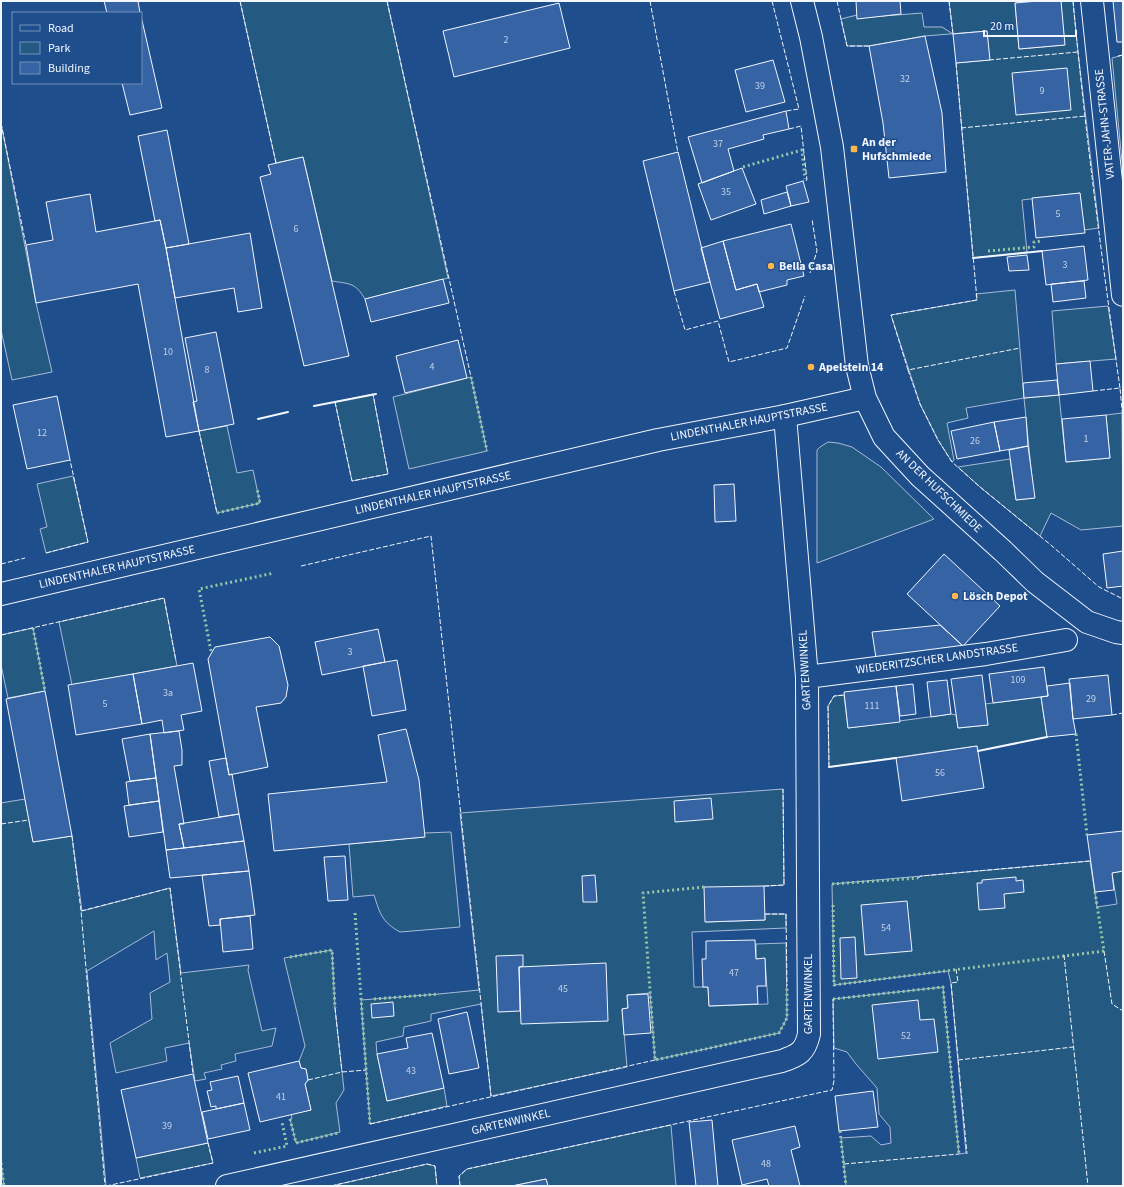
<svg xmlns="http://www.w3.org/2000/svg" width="1124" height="1187" font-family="'Source Sans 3',sans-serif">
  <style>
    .green { fill: #245a82; stroke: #a8bbd7 }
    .building { fill: #3563a3; stroke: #f2f6ff }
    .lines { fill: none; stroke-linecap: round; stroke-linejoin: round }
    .street-casing { stroke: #f2f6ff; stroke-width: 24 }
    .secondary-casing { stroke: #f2f6ff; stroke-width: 24 }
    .street { stroke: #1f4e8c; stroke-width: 22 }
    .secondary { stroke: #1f4e8c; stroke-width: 22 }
    .hedge { stroke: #97c8a6; stroke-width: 3; stroke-dasharray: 2 3; stroke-linecap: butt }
    .fence { stroke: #f2f6ff; stroke-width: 1; stroke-dasharray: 5 2; stroke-linecap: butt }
    .wall { stroke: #f2f6ff; stroke-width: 2 }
    .poi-dot { fill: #ffb74d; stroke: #1f4e8c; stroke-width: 1.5 }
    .labels { text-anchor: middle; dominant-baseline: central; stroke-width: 3; stroke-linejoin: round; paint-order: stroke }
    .number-label { font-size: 10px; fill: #c3d1e8 }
    .street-label { font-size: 12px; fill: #f2f6ff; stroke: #1f4e8c }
    .poi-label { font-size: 12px; font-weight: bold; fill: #f2f6ff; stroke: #1f4e8c; text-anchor: start }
  </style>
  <rect width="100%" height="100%" fill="#1f4e8c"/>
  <path class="green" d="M240,1H387L448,278L365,299C355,282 349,284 332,281L303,157L276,163Z
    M949,1H1017V3H1015L1019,49L1064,45L1061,1H1073L1078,52L1099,228L1084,230L1080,193L1022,200L1027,252L973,258L956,63L989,60L987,31L925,36L869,46H847L841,19L857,15L858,18L922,13L924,27H942L953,34Z
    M1123,55V172L1112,58Z
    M1,123L36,303L52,372L12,380L1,330Z
    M1015,290L1024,398L1059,395L1066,462L1110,458L1106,415L1122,413L1123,526L1081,530L1051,513L1040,536L980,487L958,467L1010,459L1016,500L1034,498L1024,398L966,408L968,418L947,423L954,460L952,462L938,440L920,404L891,315L977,300L976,294Z
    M1108,306L1116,359L1056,364L1052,311Z
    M471,377L487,451L409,469L393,397Z
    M373,394L388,474L352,481L335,402Z
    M227,426L237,473L253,470L260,503L217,513L199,431Z
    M828,442L838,443L852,447L881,467L934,519L817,563V450L820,447Z
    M73,476L88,542L46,553L40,529L47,527L37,484Z
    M164,598L177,666L72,685L59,622Z
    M33,628L45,691L8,698L1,665V635Z
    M844,695L848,728L951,714L956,715L958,728L988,725L985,704L1041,697L1047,737L978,751L977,746L829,767L828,706L834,696Z
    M783,789L784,885L705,890L706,922L765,920V914H786V928L692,932L694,987H708L709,1006L768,1004L765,959H756V944L786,943L787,1018L779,1033L655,1060L650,993L627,995L628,1008L622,1009L627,1067L491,1096L481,1004L431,1014V1021L404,1027L403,1036L376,1042L377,1054L387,1101L444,1088L447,1106L370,1124L361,1000L439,994L479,990L460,813Z
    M25,799L33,842L72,836L82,911L170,888L181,973L249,965L248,970L262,1031L276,1028L272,1046L235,1054L236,1061L221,1065L222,1069L204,1073L206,1079L195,1081L189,1043L165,1048L167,1061L116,1073L110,1043L152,1019L150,993L170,982L167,953L156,960L154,931L87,971L106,1186H4L1,1163V803Z
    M451,832L460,927L400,932C382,922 380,914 374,895L353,897L349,844L424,837V833Z
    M1090,861L1097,907L1117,904L1112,873L1123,871V1186H846L841,1138L871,1136L881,1145L891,1143L890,1127L879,1114L877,1088L856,1064L847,1052L834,1048L833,999L943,987L959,1154L966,1153L951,983L948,971L834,985L832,884Z
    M332,950L335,1008L344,1090L336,1103L340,1132L296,1143L290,1119L292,1118L291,1114L311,1110L305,1084L308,1080L306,1069L301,1068L299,1061L305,1046L284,958Z
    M671,1125L676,1186H548L546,1179L512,1186H460L459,1176L467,1169Z
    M208,1143L213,1163L140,1178L136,1158Z
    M427,1164L435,1166L437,1186H331Z"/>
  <path class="building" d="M104,1H138L140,13H107Z
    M856,1H900L901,14L857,19Z
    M1038,1H1061L1065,45L1019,49L1015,3Z
    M1113,1H1123V42H1117Z
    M559,3L570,48L454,77L443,31Z
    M141,16L162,108L130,115L122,83H141Z
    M987,31L990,60L956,63L953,34Z
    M925,36L942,113L946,172L889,178L883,123L869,46Z
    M773,60L785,102L746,112L735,70Z
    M1067,68L1071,110L1016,115L1012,73Z
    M786,111L789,129L763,135L764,139L728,149L734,171L702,183L688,137Z
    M167,130L189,244L166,248L160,220L155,221L138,136Z
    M678,152L710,282L674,291L643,161Z
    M303,157L349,356L304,366L260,177L271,174L268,165Z
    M742,168L756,204L711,220L698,184Z
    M803,181L809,202L791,206L786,186Z
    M787,192L791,206L764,214L761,200Z
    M1080,193L1085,233L1036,238L1032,198Z
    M90,194L96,232L160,220L166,248L199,431L166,437L138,284L36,303L26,245L53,240L46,202Z
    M791,224L804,276L787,280V285L759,292L757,284L736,290L723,241Z
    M250,233L262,308L238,312L234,288L175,298L166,248Z
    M723,241L736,290L757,284L764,307L720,319L701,248Z
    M1084,246L1088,280L1046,285L1042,251Z
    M1027,255L1029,270L1009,271L1007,257Z
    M443,279L449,303L371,322L365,299Z
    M1084,281L1086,298L1053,302L1051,284Z
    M216,332L234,424L199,431L193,402L197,401L185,338Z
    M458,340L467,378L405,393L396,356Z
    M1090,361L1093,391L1059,395L1056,364Z
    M1057,380L1059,395L1024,398L1023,383Z
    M57,396L70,460L27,469L13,405Z
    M1106,415L1110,458L1066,462L1062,419Z
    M1026,417L1028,446L1000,451L994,422Z
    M994,422L1000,451L957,459L951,431Z
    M1028,446L1035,498L1016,500L1009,450Z
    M734,484L736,521L715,522L714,485Z
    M1123,551V586L1107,588L1103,554Z
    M944,554L1000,606L963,646L907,594Z
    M940,625L963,646L876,658L872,632Z
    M378,629L385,662L322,675L315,642Z
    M270,637L279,646L288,685L286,697L281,703L256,707L268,767L229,775L208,659L215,647Z
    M397,660L406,710L372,716L363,666Z
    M193,663L202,711L181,715L184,730L164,733L162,720L142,724L133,674Z
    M1044,667L1048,696L993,703L989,674Z
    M133,674L142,724L76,735L68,685Z
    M982,675L988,725L958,728L951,679Z
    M1108,675L1112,715L1073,719L1069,679Z
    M947,680L951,714L931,717L927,682Z
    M1070,683L1073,719L1076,734L1047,737L1041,697L1048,696L1047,686Z
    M913,684L916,714L900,716L896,686Z
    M896,686L900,722L848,728L844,692Z
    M45,691L72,836L33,842L6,699Z
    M406,729L419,780L425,837L274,851L268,794L387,782L378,735Z
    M179,731L182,750V765L174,766L184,824H179L184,848L166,850L150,734Z
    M150,734L156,778L130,781L122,739Z
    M977,746L984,788L902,801L896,758Z
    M226,758L229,775L232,774L239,814L219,817L209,761Z
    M156,778L159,801L129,805L126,782Z
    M711,798L713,819L675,822L674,801Z
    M159,801L163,832L129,837L124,806Z
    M239,814L244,841L184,848L179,824Z
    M1123,831V871L1112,873L1114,890L1095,892L1087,835Z
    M244,841L249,871L170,878L166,850Z
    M345,856L348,900L328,901L324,857Z
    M249,871L255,915L220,919V925L209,926L202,875Z
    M595,875L597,902H583L582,876Z
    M1016,877V881L1023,880L1024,892L1004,894L1005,908L979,910L977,883H982V880Z
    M764,886L765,920L705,922L704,887Z
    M907,901L912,951L865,955L861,905Z
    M250,916L253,949L223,952L220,919Z
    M855,937L857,978L841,979L840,938Z
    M755,940L756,959L765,958L766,986H757L758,1004L709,1006L708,987H703L702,959H706V941Z
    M523,955V966L519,967L520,1011L498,1012L496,956Z
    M606,963L608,1021L521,1024L519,967Z
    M648,994L651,1033L624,1035L622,1009L628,1008L627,995Z
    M918,1000L920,1020L934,1019L938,1052L878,1059L872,1005Z
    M393,1002L394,1016L372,1018L371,1004Z
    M467,1012L479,1068L449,1074L438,1019Z
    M432,1033L444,1088L387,1101L377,1054L408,1048L406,1038Z
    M299,1061L301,1068L306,1069L308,1080L305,1084L311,1110L260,1122L248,1073Z
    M193,1074L208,1143L136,1158L121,1090Z
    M238,1076L244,1103L216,1109V1106L211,1107L207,1091L212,1090L210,1082Z
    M873,1091L878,1127L839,1131L835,1096Z
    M244,1103L250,1130L208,1139L202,1112Z
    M712,1120L718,1186H696L689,1122Z
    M795,1126L800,1147L791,1150L800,1186H769L767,1179L742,1185L732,1140Z
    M546,1179L548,1186H512Z"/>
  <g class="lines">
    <g class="street-casing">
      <path id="street" d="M1092,1L1123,295
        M807,677L986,654L1066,640
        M227,1186L782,1061C799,1055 805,1052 809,1034L808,885L807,677L785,416"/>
    </g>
    <g class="secondary-casing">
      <path id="secondary" d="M802,1L811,37L832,147L857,366L865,398L884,437L920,476L1003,551L1035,582L1087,622L1116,632L1123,633
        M1,594L658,440L785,416L865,398"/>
    </g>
    <use href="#street" class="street"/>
    <use href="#secondary" class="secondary"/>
    <path class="hedge" d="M743,167L802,150L805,179
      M988,251L1034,247V242L1042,241
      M471,377L487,451
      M217,513L260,503L257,488
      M33,628L45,691
      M211,651L199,589L274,573
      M1076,734L1087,835
      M832,884L918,878
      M704,887L643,893L655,1060L779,1033L787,1018V986
      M833,905L834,985L1104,951L1095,892
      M355,913L370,1124
      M290,957L332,950L335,1008
      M374,999L439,994
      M833,999L943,987L959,1154
      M290,1119L296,1143L338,1133
      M840,1131L846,1186
      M254,1153L287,1146L282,1122
      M1,1163L4,1186"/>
    <path class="fence" d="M240,1L276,163
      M387,1L471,377
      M650,1L678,153
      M772,1L799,109L786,111
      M837,1L847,46H869
      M949,1L953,34
      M1073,1C1085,130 1102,260 1120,388
      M1118,56L1123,55
      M989,60L1078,52
      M956,63L977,300L891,315L908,370L1020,348
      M1,123L26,245
      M961,128L1086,116
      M789,129L801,126L807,180L803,181
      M810,273L817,251L812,219
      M674,291L685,330L718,321L729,362L787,348L805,296
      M908,370L920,404L938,440L952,462L980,487L1052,546L1099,587L1123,599
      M1093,391L1120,388L1123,420
      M335,402L352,481L388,474L373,394
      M199,431L217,513
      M46,553L88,542L70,460
      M1,564L25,558
      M301,566L431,536L491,1096
      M1,635L164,598L176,661
      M1112,715L1123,713
      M829,767L828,706L834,696L844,695
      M1,824L29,820
      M72,836L81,911L105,1186
      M918,878L921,876L1090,861
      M764,886L784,885L783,789
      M81,911L170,888L193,1074
      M765,914H786L787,986
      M1104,951L1112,1004L1123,1011
      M1064,955L1088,1186
      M956,969L958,982L951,983L967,1154
      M335,1008L342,1072
      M958,1060L1073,1047
      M308,1080L342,1072L366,1070
      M370,1124L655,1060
      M844,1164L959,1154
      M106,1186L213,1163L208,1143
      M331,1186L427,1164L435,1166L437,1186
      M460,1186L459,1176L467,1169L832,1090L834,1081L833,999"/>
    <path class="wall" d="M973,258L1042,251
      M314,406L376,394
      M258,419L288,412
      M978,751L1047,737
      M829,767L896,758"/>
  </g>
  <g class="poi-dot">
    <rect x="850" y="145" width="8" height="8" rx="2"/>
    <circle cx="771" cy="266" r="4"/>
    <circle cx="811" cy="367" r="4"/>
    <circle cx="955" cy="596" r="4"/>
  </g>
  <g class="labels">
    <g class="number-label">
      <text x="506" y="40">2</text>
      <text x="905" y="79">32</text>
      <text x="760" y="86">39</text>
      <text x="1042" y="91">9</text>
      <text x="718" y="144">37</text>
      <text x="726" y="192">35</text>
      <text x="1058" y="214">5</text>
      <text x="296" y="229">6</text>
      <text x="1065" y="265">3</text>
      <text x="168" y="352">10</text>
      <text x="432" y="367">4</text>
      <text x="207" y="370">8</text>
      <text x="42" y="433">12</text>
      <text x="1086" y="439">1</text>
      <text x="975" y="441">26</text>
      <text x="350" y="652">3</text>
      <text x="1018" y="680">109</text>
      <text x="168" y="693">3a</text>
      <text x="1091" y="699">29</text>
      <text x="105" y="704">5</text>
      <text x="872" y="706">111</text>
      <text x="940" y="773">56</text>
      <text x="886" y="928">54</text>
      <text x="734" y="973">47</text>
      <text x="563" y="989">45</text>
      <text x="906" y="1036">52</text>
      <text x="411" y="1071">43</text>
      <text x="281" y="1097">41</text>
      <text x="167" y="1126">39</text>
      <text x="766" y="1164">48</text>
    </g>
    <g class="street-label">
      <text transform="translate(1105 124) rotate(-96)">VATER-JAHN-STRASSE</text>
      <text transform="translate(749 422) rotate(-11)">LINDENTHALER HAUPTSTRASSE</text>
      <text transform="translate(939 491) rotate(44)">AN DER HUFSCHMIEDE</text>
      <text transform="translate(433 493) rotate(-13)">LINDENTHALER HAUPTSTRASSE</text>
      <text transform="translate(117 567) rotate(-13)">LINDENTHALER HAUPTSTRASSE</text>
      <text transform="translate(937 659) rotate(-8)">WIEDERITZSCHER LANDSTRASSE</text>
      <text transform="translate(805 670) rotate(-93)">GARTENWINKEL</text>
      <text transform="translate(808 994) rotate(-90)">GARTENWINKEL</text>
      <text transform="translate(511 1122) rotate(-13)">GARTENWINKEL</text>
    </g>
    <g class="poi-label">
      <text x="862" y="142">An der<tspan x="862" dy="14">Hufschmiede</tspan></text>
      <text x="779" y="266">Bella Casa</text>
      <text x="819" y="367">Apelstein 14</text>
      <text x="963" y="596">Lösch Depot</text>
    </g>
  </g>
  <rect width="1124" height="1187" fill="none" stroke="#f2f6ff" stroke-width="4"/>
  <rect x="12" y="12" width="130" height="72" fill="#1f4e8c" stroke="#7391ba"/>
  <rect x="20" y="25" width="20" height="6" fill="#1f4e8c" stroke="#7391ba"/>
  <text x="48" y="32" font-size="12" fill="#f2f6ff">Road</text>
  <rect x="20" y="42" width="20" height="12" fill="#245a82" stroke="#7391ba"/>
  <text x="48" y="52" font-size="12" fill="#f2f6ff">Park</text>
  <rect x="20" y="62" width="20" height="12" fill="#3563a3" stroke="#7391ba"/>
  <text x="48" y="72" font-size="12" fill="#f2f6ff">Building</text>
  <path d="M984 30v6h92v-6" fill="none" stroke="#f2f6ff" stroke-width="2"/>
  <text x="990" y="30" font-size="12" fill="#f2f6ff" stroke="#1f4e8c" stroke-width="3" paint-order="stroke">20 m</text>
</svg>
